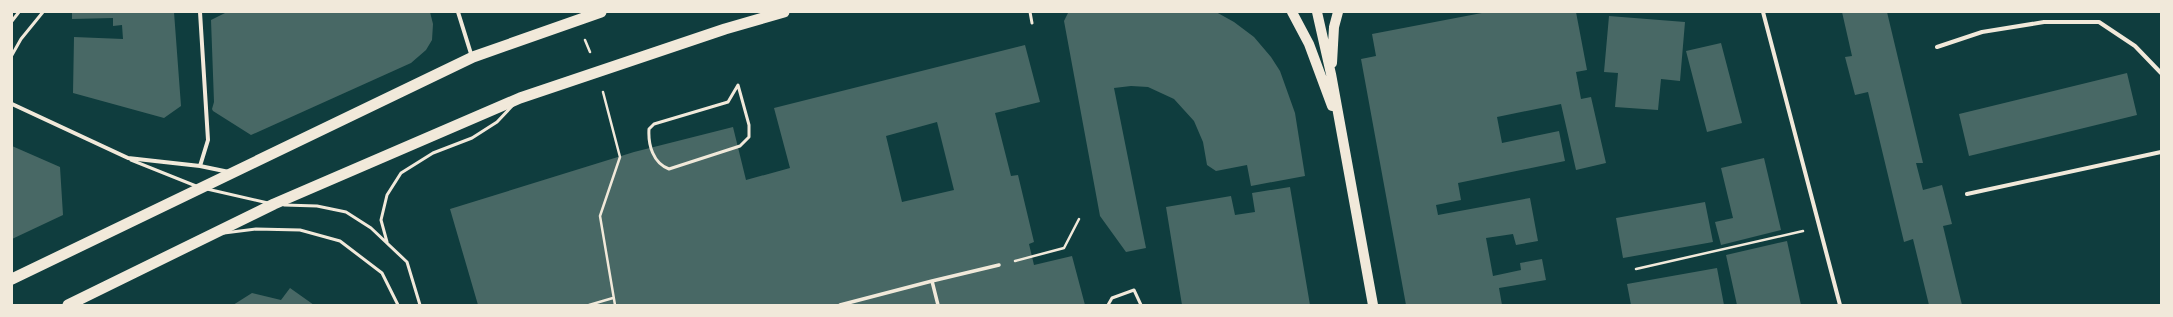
<svg xmlns="http://www.w3.org/2000/svg" width="2173" height="317" font-family="Signika,sans-serif">
  <style>
    .building { fill: #486865; fill-rule: evenodd }
    .lines { fill: none; stroke-linecap: round; stroke-linejoin: round }
    .path { stroke: #f1e9da; stroke-width: 2.5 }
    .service { stroke: #f1e9da; stroke-width: 3 }
    .pedestrian { stroke: #f1e9da; stroke-width: 3.5 }
    .minor { stroke: #f1e9da; stroke-width: 4 }
    .primary { stroke: #f1e9da; stroke-width: 10 }
    .trunk { stroke: #f1e9da; stroke-width: 11 }
  </style>
  <rect width="100%" height="100%" fill="#0f3d3e"/>
  <path class="building" d="M72,12H174L181,106L164,118L73,93L74,37L123,39L122,25L113,26V18L72,19Z
    M227,12H430L433,24L432,40L426,50L411,63L251,135L213,111L212,109L214,102L211,20Z
    M1216,12L1234,22L1254,37L1271,57L1280,71L1295,113L1305,176L1251,186L1247,165L1216,171L1207,165L1203,142L1194,121L1174,99L1148,87L1131,86L1114,88L1146,248L1126,252L1100,216L1064,21L1068,13L1072,12Z
    M1487,12H1576L1587,70L1576,72L1581,99L1591,97L1606,163L1576,170L1561,104L1497,117L1502,143L1559,131L1565,161L1458,183L1461,200L1436,205L1438,215L1530,198L1538,241L1516,245L1513,234L1486,238L1493,276L1521,270L1520,263L1542,259L1546,280L1499,288L1502,305H1406L1361,59L1376,56L1372,34Z
    M1842,12H1887L1923,163H1916L1923,190L1942,185L1952,224L1943,226L1962,305H1929L1913,239L1904,242L1868,92L1855,95L1845,57L1852,56Z
    M1609,16L1685,22L1680,81L1661,79L1658,110L1615,107L1618,73L1604,72Z
    M1721,43L1742,123L1707,132L1686,51Z
    M1025,45L1040,102L995,113L1011,176L1018,175L1034,242L1029,244L1034,265L1072,256L1085,305H478L450,209L634,152L733,127L746,180L790,168L774,108ZM937,122L954,190L902,202L886,136Z
    M2127,73L2137,115L1969,156L1959,114Z
    M12,146L60,167L63,215L12,239Z
    M1764,158L1781,230L1721,245L1715,222L1733,218L1721,168Z
    M1290,187L1310,305H1182L1166,207L1231,196L1235,215L1255,212L1252,193Z
    M1705,202L1713,242L1623,258L1616,218Z
    M1787,241L1801,305H1737L1726,255Z
    M1717,268L1724,305H1631L1627,284Z
    M290,288L314,305H233L252,293L281,300Z"/>
  <g class="lines">
    <path class="path" d="M585,40L590,52
      M603,92L620,157L600,216L615,305
      M1015,261L1064,248L1079,219
      M1636,269L1803,231
      M589,305L613,298"/>
    <path class="service" d="M1030,12L1032,23
      M12,21L19,12
      M12,55L21,39L43,12
      M738,85L749,125V137L740,146L669,169C653,163 648,145 649,129L654,124L728,102Z
      M131,160L196,186
      M207,189L268,203
      M284,205L317,206L346,212L371,228L407,262L420,305
      M224,233L256,229L300,230L340,241L382,273L398,305
      M387,242L381,220L387,195L401,173L433,153L472,138L497,122L513,105
      M1108,305L1112,298L1134,290L1141,305"/>
    <path class="pedestrian" d="M932,281L999,265
      M840,305L932,281L938,305"/>
    <path class="minor" d="M200,12L208,140L200,166
      M458,12L472,57
      M1763,12L1840,305
      M1937,47L1982,32L2044,22H2099L2135,46L2161,73
      M12,104L128,158L200,166L229,172
      M1967,194L2161,152"/>
    <path class="primary" d="M1292,12L1309,44L1332,106
      M1317,12L1331,74L1373,305
      M1332,63L1334,27L1338,12"/>
    <path class="trunk" d="M12,279L473,57L601,12
      M68,305L274,204L520,98L725,29L784,12"/>
  </g>
  <rect width="2173" height="317" fill="none" stroke="#f1e9da" stroke-width="26"/>
</svg>
